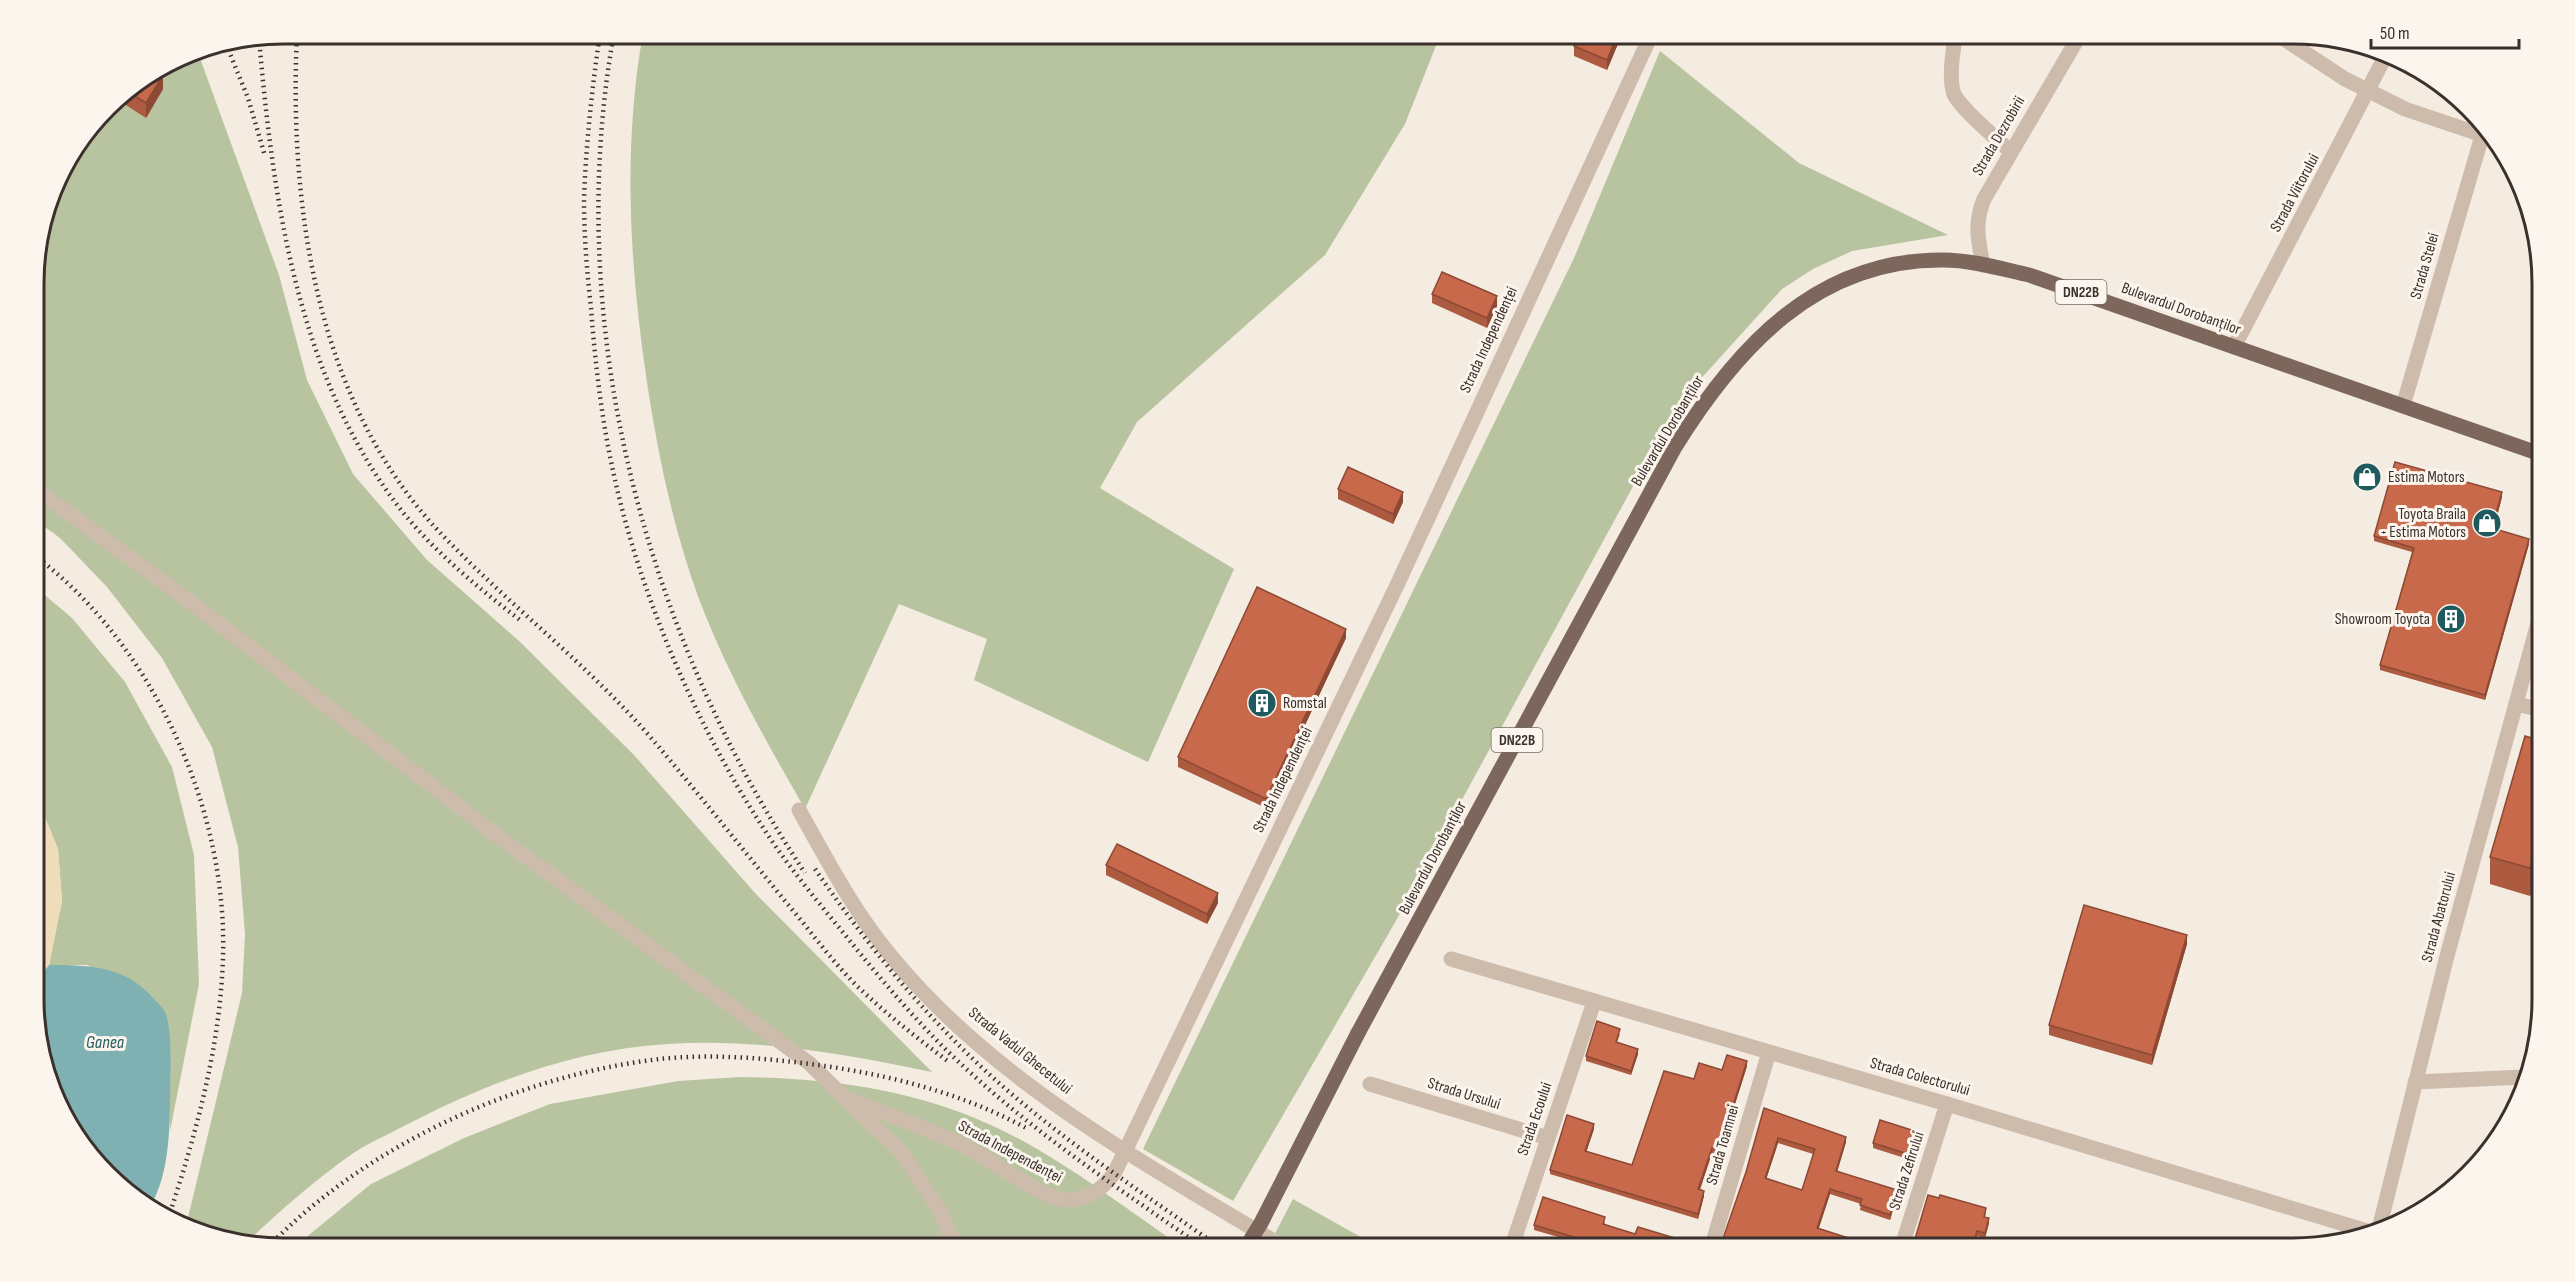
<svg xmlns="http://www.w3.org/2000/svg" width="2575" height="1282" font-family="'Sofia Sans Condensed',sans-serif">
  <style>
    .green { fill: #b8c4a0 }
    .sand { fill: #efdcb8 }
    .water { fill: #7fb0b2 }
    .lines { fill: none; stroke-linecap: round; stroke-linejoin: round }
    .minor { stroke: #cdbbac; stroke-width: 15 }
    .primary { stroke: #7d675c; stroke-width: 15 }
    .rail { stroke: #3b302b; stroke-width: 4.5; stroke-dasharray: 1.5 4.5; stroke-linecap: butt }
    .primary-bridge { stroke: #7d675c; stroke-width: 15 }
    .wall { fill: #ac5a40; fill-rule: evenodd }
    .shaded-wall { fill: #8c4a34 }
    .building { fill: #c8694b; stroke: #8c4a34; stroke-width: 1.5; fill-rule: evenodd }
    .labels { text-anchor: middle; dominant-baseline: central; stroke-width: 6; stroke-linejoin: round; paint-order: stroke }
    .shield { fill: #fbf5ee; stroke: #756b66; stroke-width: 1.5 }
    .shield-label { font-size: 15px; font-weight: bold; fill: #3b302b }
    .street-label { font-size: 16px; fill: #3b302b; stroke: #fbf5ee }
    .poi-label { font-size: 16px; fill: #3b302b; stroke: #fbf5ee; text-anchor: start }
    .water-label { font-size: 18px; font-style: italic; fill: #1f5a5e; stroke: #fbf5ee }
    .rim { fill: none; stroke: #3b302b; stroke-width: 3 }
  </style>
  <rect width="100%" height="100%" fill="#f4ebe1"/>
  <path class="green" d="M643,33H1441L1405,124L1325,255L1137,422L1100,488L1234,569L1148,762L974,680L987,639L899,604L805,809C766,741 727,673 699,599C674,531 659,460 648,389C630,271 622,151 643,33Z
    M197,50L279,275L307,380L353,474L427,560L518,640L634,755L755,893L932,1072C844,1054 757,1038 667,1044C573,1050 486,1083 404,1126C387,1135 368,1143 352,1154C315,1180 281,1210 248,1241L186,1226L242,993L245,934L238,847L212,747L162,658L107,587L60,538L34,519V266L59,172L118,95L187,52Z
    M1660,51L1799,163L1948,235L1852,251L1813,269L1782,289L1678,404L1393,926L1233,1201L1143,1149L1574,258Z
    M34,586L72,618L125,682L172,767L194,855L199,984L170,1131V1049L88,965H49L62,901L58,849L35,793Z
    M740,1077C827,1078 914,1089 993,1126C1057,1155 1126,1209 1185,1249H292L371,1184L464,1138L550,1104L678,1081Z
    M1293,1199L1382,1249H1267Z"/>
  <path class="sand" d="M35,793L58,849L62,901L49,965L35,983Z"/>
  <path class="water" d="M49,965C90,965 125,966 153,998C157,1003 163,1007 165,1012C173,1029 170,1079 170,1099C170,1133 168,1176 151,1205L84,1151L52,1095L35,1032V983Z"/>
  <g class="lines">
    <path class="minor" d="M1956,33C1953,49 1948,78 1954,94C1961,109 1997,139 2010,151
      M2275,33L2345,79L2405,109L2497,140
      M1983,265C1978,239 1974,224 1984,199L2081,33
      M2234,347L2386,55
      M2403,406L2482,136
      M34,488L185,598L503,840L809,1063L902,1153L940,1211L956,1249
      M2517,704L2541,710
      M799,810C827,860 854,912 891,956C996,1084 1148,1165 1287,1249
      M1451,959L1947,1104L2377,1234
      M2415,1082L2524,1077
      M1370,1084L1548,1138
      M850,1100C885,1114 922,1126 956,1142C984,1154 1040,1198 1065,1200C1087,1201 1103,1189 1115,1172L1398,583L1652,33
      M2378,1233L2447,956L2541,612
      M1511,1249L1594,1002
      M1711,1249L1769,1052
      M1901,1249L1947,1104"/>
    <path class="primary" d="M1358,1033L1675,447C1737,347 1817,259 1943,260C1972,260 2002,269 2029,275L2540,454"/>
    <path class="rail" d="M297,33C289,203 315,394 433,525C502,600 586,662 652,739C699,794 744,851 790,907C812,933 832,961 856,985C885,1013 917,1038 949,1062
      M600,33C592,88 586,144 584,199C584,236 587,272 591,308C595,361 601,414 612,466C637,587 694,722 762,826C788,867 820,904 850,941C888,988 928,1035 973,1075C1044,1140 1126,1193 1205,1249
      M614,33C562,321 644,632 805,873
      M259,38C273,199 297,374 398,506C432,550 476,586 520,620
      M226,44L248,98L265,156
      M34,555C153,644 228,810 223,958C220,1048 196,1134 168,1219
      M815,869C866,943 922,1013 989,1074C1060,1139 1143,1193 1222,1249
      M269,1246C368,1144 520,1075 660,1059C717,1053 776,1059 832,1067C901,1078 965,1095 1026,1128"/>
    <path class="primary-bridge" d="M1245,1249L1261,1223L1358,1033"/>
  </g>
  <path class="wall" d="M1620,33V39L1607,70L1574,56V46Z
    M157,71L163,89L146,118L115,98L118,95Z
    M1432,294L1497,306L1487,328L1432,303Z
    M1338,489L1403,502L1393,524L1338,499Z
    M2502,497L2494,529L2529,544L2485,700L2380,670V665L2412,552L2374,541V536Z
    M1346,638L1266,808L1178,767V757Z
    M2541,717L2542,856L2530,896L2490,884V857L2535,739Z
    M1106,865L1218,903L1207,924L1106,875Z
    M2187,944L2152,1065L2049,1035V1025Z
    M1620,1034L1617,1042L1638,1054L1631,1075L1586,1061V1056Z
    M1747,1066L1719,1155L1712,1153L1700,1190L1704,1196L1698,1219L1550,1174V1170L1594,1129L1586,1152L1632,1165L1694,1079L1722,1070Z
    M1764,1108L1846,1142L1837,1171L1897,1195L1890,1220L1860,1210L1861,1204L1830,1194L1819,1228L1880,1249H1721V1244L1746,1172ZM1778,1143L1813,1154L1802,1190L1766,1179Z
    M1918,1137L1911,1160L1873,1148V1143Z
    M1986,1213L1985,1217L1989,1223L1985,1238L1977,1236L1912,1249Z
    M1605,1222L1604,1225L1635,1234L1688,1247H1593L1534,1230V1225Z"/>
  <path class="shaded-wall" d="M1618,33H1620V39L1607,70V60Z
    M163,75V89L146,118V103Z
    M1497,296V306L1487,328V318Z
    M1403,492V502L1393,524V514Z
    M2502,492V497L2492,533V528Z
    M2529,539V544L2485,700V695Z
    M1346,629V638L1266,808V799Z
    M2542,829V856L2530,896V868Z
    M1218,893V903L1207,924V914Z
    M2187,935V944L2152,1065V1055Z
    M1638,1049V1054L1631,1075V1071Z
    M1747,1061V1066L1719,1155V1150Z
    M1594,1124V1129L1585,1156V1151Z
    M1918,1132V1137L1911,1160V1155Z
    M1846,1137V1142L1836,1176V1171Z
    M1778,1138V1143L1765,1183V1178Z
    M1712,1148V1153L1698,1194V1189Z
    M1830,1189V1194L1817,1233V1228Z
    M1897,1190V1195L1890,1220V1215Z
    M1704,1191V1196L1698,1219V1214Z
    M1989,1218V1223L1985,1238V1233Z
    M1977,1231V1236L1973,1249H1972Z"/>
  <path class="building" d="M1580,33H1618L1607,60L1574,46Z
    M157,71L163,75L146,103L125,90Z
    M1442,272L1497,296L1487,318L1432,294Z
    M2395,462L2502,492L2492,528L2529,539L2485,695L2380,665L2414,548L2374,536Z
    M1348,467L1403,492L1393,514L1338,489Z
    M1257,587L1346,629L1266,799L1178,757Z
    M2541,717L2542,829L2530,868L2490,857L2525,736L2535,739Z
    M1117,844L1218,893L1207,914L1106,865Z
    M2084,905L2187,935L2152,1055L2049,1025Z
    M1597,1021L1620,1029L1616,1042L1638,1049L1631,1071L1586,1056Z
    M1727,1055L1747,1061L1719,1150L1712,1148L1698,1189L1704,1191L1698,1214L1550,1170L1567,1115L1594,1124L1585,1151L1632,1165L1664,1071L1694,1079L1699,1063L1722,1070Z
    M1764,1108L1846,1137L1836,1171L1897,1190L1890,1215L1860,1205L1862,1199L1830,1189L1817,1228L1880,1248V1249H1736L1721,1244L1746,1172ZM1778,1138L1815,1149L1802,1190L1765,1178Z
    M1880,1120L1918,1132L1911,1155L1873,1143Z
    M1928,1195L1939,1198L1940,1195L1986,1208L1984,1217L1989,1218L1985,1233L1977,1231L1972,1249H1912Z
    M1543,1197L1605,1217L1603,1224L1635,1234L1638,1227L1688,1242L1686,1249H1592L1594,1243L1534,1225Z"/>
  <defs>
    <g id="shop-disc" transform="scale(1.5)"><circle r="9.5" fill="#1f5a5e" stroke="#fbf5ee"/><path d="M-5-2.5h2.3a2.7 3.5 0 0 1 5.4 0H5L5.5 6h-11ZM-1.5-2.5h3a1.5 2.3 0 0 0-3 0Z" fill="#fff"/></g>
    <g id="building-disc" transform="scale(1.5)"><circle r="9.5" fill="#1f5a5e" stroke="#fbf5ee"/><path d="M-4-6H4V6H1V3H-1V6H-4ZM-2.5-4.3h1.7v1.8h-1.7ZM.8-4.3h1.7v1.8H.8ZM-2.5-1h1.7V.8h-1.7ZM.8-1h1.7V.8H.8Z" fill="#fff"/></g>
  </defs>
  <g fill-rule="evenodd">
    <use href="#shop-disc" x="2367" y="477"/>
    <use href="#shop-disc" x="2487" y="523"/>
    <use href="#building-disc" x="2451" y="619"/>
    <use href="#building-disc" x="1262" y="703"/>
  </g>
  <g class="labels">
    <g class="shield">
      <rect x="2055.5" y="280" width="51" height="24" rx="4.5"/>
      <rect x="1491.5" y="728" width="51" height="24" rx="4.5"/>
    </g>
    <g class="shield-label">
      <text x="2081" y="292">DN22B</text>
      <text x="1517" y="740">DN22B</text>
    </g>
    <g class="street-label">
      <text transform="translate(1999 136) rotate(-60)">Strada Dezrobirii</text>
      <text transform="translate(2295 193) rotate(-62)">Strada Viitorului</text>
      <text transform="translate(2425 266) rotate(-74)">Strada Stelei</text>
      <text transform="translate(2181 309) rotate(20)">Bulevardul Dorobanților</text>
      <text transform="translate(1489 340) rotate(-65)">Strada Independenței</text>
      <text transform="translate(1668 431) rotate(-59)">Bulevardul Dorobanților</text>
      <text transform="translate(1283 780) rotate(-64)">Strada Independenței</text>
      <text transform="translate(1433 858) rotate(-62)">Bulevardul Dorobanților</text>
      <text transform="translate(2439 917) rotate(-75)">Strada Abatorului</text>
      <text transform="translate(1020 1051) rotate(39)">Strada Vadul Ghecetului</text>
      <text transform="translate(1920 1077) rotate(16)">Strada Colectorului</text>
      <text transform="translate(1464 1094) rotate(17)">Strada Ursului</text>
      <text transform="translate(1535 1119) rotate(-71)">Strada Ecoului</text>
      <text transform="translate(1723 1145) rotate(-74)">Strada Toamnei</text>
      <text transform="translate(1010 1152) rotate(28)">Strada Independenței</text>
      <text transform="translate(1907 1171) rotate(-72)">Strada Zefirului</text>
    </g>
    <g class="poi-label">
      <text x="2388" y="477">Estima Motors</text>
      <text x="2466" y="514" text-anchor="end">Toyota Braila<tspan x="2466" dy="18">- Estima Motors</tspan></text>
      <text x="2430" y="619" text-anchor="end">Showroom Toyota</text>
      <text x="1283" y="703">Romstal</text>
    </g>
    <g class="water-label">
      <text x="105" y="1042">Ganea</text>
    </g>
  </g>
  <path d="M0 0H2575V1282H0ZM283 44H2293A239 239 0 0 1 2532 283V999A239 239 0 0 1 2293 1238H283A239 239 0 0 1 44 999V283A239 239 0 0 1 283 44Z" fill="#fbf5ee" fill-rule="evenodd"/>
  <path class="rim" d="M283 44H2293A239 239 0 0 1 2532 283V999A239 239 0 0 1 2293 1238H283A239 239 0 0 1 44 999V283A239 239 0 0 1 283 44Z"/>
  <path d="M2371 39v9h148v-9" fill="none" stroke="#3b302b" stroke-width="3"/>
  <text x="2380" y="39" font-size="18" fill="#3b302b" stroke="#fbf5ee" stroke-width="4.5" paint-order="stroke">50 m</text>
</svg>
